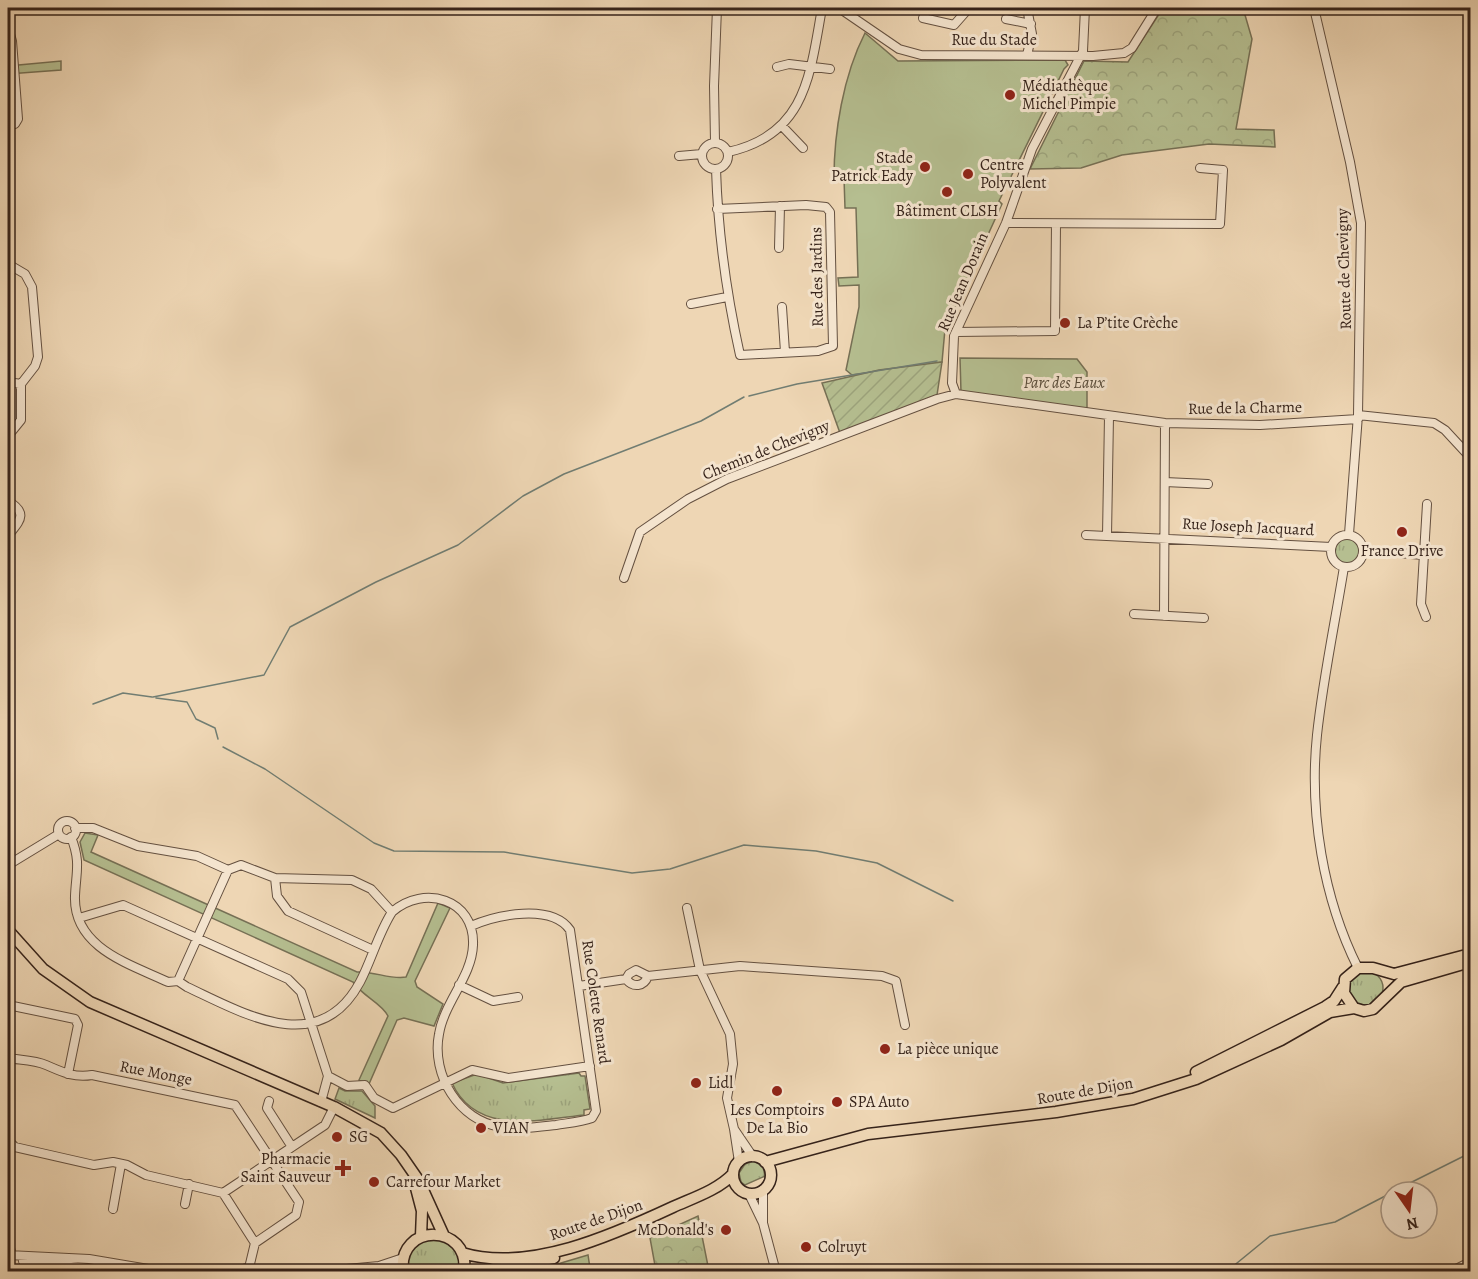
<svg xmlns="http://www.w3.org/2000/svg" width="1478" height="1279" font-family="Alegreya,serif">
  <style>
    .grass { fill: url(#grass-tufts); stroke: #767055; stroke-width: 1.5 }
    .forest { fill: url(#forest-crowns); stroke: #767055; stroke-width: 1.5 }
    .park { fill: #b5be90; stroke: #767055; stroke-width: 1.5 }
    .garden { fill: url(#garden-furrows); stroke: #767055; stroke-width: 1.5 }
    .lines { fill: none; stroke-linecap: round; stroke-linejoin: round }
    .stream { stroke: #717d72; stroke-width: 1.5 }
    .minor-casing { stroke: #645040; stroke-width: 10 }
    .major-casing { stroke: #36231a; stroke-width: 13 }
    .minor { stroke: #f4e4ce; stroke-width: 8 }
    .major { stroke: #eed6b4; stroke-width: 10 }
    .poi-dot { fill: #8f2418; stroke: #f4e4ce; stroke-width: 2 }
    .labels { text-anchor: middle; dominant-baseline: central; stroke-width: 6; stroke-linejoin: round; paint-order: stroke }
    .street-label { font-size: 16px; fill: #36231a; stroke: #f4e4ce }
    .poi-label { font-size: 16px; fill: #36231a; stroke: #f4e4ce; text-anchor: start }
    .park-label { font-size: 16px; font-style: italic; fill: #564a38; stroke: #f4e4ce }
  </style>
  <defs>
    <pattern id="grass-tufts" width="24" height="20" patternUnits="userSpaceOnUse" patternTransform="scale(1.5)"><rect width="24" height="20" fill="#b5be90"/><path d="M3 7l-1-3M5 7V3M7 7l1-3M15 17l-1-3M17 17v-4M19 17l1-3" fill="none" stroke="#9ca37c"/></pattern>
    <pattern id="forest-crowns" width="20" height="18" patternUnits="userSpaceOnUse" patternTransform="scale(1.5)"><rect width="20" height="18" fill="#b5be90"/><path d="M2 6a3 3 0 1 1 6 0M12 15a3 3 0 1 1 6 0" fill="none" stroke="#9ca37c"/></pattern>
    <pattern id="garden-furrows" width="10" height="10" patternUnits="userSpaceOnUse" patternTransform="scale(1.5)"><rect width="10" height="10" fill="#b5be90"/><path d="M-1 1l2-2M0 10L10 0M9 11l2-2" fill="none" stroke="#9ca37c"/></pattern>
  </defs>
  <rect width="100%" height="100%" fill="#eed6b4"/>
  <filter id="stains"><feTurbulence type="fractalNoise" baseFrequency=".00333" numOctaves="4"/><feColorMatrix values="0 0 0 0 .2 0 0 0 0 .09 0 0 0 0 .02 0 0 0 .5 -.17"/></filter>
  <radialGradient id="worn" r=".72"><stop offset=".6" stop-color="#630" stop-opacity="0"/><stop offset="1" stop-color="#630" stop-opacity=".3"/></radialGradient>
  <path class="grass" d="M1334 551a13 13 0 1 1 26 0a13 13 0 1 1-26 0Z
    M1349 988a17 17 0 1 1 34 0a17 17 0 1 1-34 0Z
    M579,1073L581,1076H585L590,1109L584,1110V1115C539,1120 476,1136 452,1083L477,1074L503,1083Z
    M339,1088L345,1091H362L375,1106V1118L335,1099Z
    M754,1161L763,1167L765,1176L745,1185L741,1182L739,1173L745,1164Z
    M439,1238L458,1251L461,1271L407,1272V1257L420,1242Z
    M588,1255L590,1268L534,1271Z"/>
  <path class="forest" d="M1163,8H1243L1252,39L1236,129L1274,130L1275,147L1209,144L1122,155L1081,168L1030,169L1084,61L1128,62Z
    M698,1216L709,1271H656L650,1238Z"/>
  <path class="park" d="M865,33L898,61L1065,60L1068,65L1064,69L999,201L1002,204L945,329L942,362L852,375L846,370L859,307V285L839,286L838,278L858,277L856,208H845L844,178H834C834,133 843,76 865,33Z
    M61,61V70L8,74V66Z
    M960,358L1077,359L1087,372V409L961,392Z
    M85,833L98,835L91,852L357,972C374,971 391,980 406,977L438,903L450,908L415,981L417,987L443,1004L434,1026L404,1018L397,1020L369,1084L359,1080L388,1016C382,1003 362,996 353,982L84,860L80,842Z"/>
  <path class="garden" d="M942,362L937,395L840,433L822,383L879,370Z"/>
  <g class="lines">
    <path class="stream" d="M749,396L797,384L937,361
      M153,697L264,675L290,627L376,582L458,545L523,496L564,474L701,421L744,397
      M156,698L187,702L196,719L215,728L218,739
      M93,704L123,693L152,697
      M223,747L265,769L374,843L394,851L504,852L632,873L670,869L744,845L816,851L877,863L953,901
      M1392,1192L1470,1153
      M1226,1272L1270,1236L1335,1222L1391,1193"/>
    <g class="minor-casing">
      <path id="minor" d="M820,8L842,10L899,49L921,55L1093,56L1124,53L1132,48L1157,8
        M1027,8L1032,34L1027,55
        M1314,8L1350,162L1361,223L1358,415L1349,534
        M923,18L954,25L969,8
        M1006,19L1031,24
        M8,27L12,41L18,119L15,124L8,125
        M777,67L789,64L830,69
        M781,125L803,148
        M715,142L714,86L717,8
        M702 156a13 13 0 1 1 26 0a13 13 0 1 1-26 0Z
        M728,152C806,135 810,75 822,8
        M679,156L702,154
        M716,169C718,233 726,292 740,355L818,351L833,346L830,212L826,207L806,205L717,209
        M1006,223L1220,224L1223,170L1200,168
        M779,248L780,206
        M8,264L25,274L32,287L38,357L35,366L21,384
        M691,304L727,297
        M782,307L785,352
        M956,332L1055,331L1056,224
        M8,382L21,384
        M956,394L952,383L954,336L1006,223L1032,149L1083,51L1085,8
        M1358,415L1434,423L1445,430L1470,457
        M8,436L21,420V384
        M1165,482L1208,484
        M8,501C30,514 18,522 8,536
        M1331 551a16 16 0 1 1 32 0a16 16 0 1 1-32 0Z
        M1086,535L1331,547
        M1107,536L1109,416
        M1363,550L1423,555
        M8,553V584
        M1344,567C1335,623 1323,679 1317,735C1309,812 1323,898 1358,968
        M624,578L640,532L688,499L727,479L937,399L956,394L1165,423L1260,425L1358,419
        M1134,614L1204,618
        M1164,616L1165,423
        M1426,617L1421,604L1427,504
        M8,626L10,663L8,672
        M58 830a9 9 0 1 1 18 0a9 9 0 1 1-18 0Z
        M75,828H93L138,846L197,856L228,870
        M71,837C81,862 76,872 75,896C73,948 130,964 168,982L178,981
        M8,865L59,834
        M228,870L241,865L275,878L352,880L371,889L392,912
        M275,878L277,896L288,911L373,950
        M687,908L700,970L730,1034L733,1064L727,1098L734,1129
        M79,918L123,905L288,979L301,992L328,1076L347,1086L365,1085L374,1098L393,1108L472,1070L508,1078L590,1066
        M636,970L648,976C644,987 633,988 626,979L629,974Z
        M648,976L740,966L882,976L896,981L905,1025
        M178,981L187,987C243,1013 319,1059 360,982C372,959 378,934 392,912C424,884 475,899 473,945C472,976 444,1003 439,1034C431,1075 459,1121 501,1127C519,1130 538,1127 556,1125C568,1123 581,1122 592,1118L596,1111L570,930C551,903 496,915 471,926
        M178,981L228,870
        M459,985L493,1001L518,997
        M579,986L626,979
        M8,1005L75,1019L78,1025L68,1074
        M8,1058C19,1060 35,1060 46,1065C62,1072 74,1078 92,1075L235,1105L299,1202L296,1215L255,1243
        M269,1101L267,1108L292,1147
        M321,1102L328,1076
        M8,1140L15,1147L94,1165L113,1162L127,1165L146,1175L223,1193L255,1243L249,1268
        M739,1162L734,1129L753,1157
        M223,1193L325,1125L334,1107
        M749,1194L763,1223V1190
        M185,1204L189,1184
        M113,1209L121,1164
        M763,1223L776,1272
        M8,1241L12,1255
        M8,1255L89,1259L166,1272
        M23,1261L123,1272
        M240,1272L246,1268L253,1271
        M314,1272L379,1266L403,1258
        M1450,1272L1470,1262"/>
    </g>
    <g class="major-casing">
      <path id="major" d="M8,930L43,969L90,1002L334,1107L381,1133L401,1155L419,1181L444,1236
        M1470,954L1394,974L1373,968H1358L1345,979L1344,993L1354,1008L1364,1011L1373,1009L1401,982L1470,962
        M1196,1072L1325,1007L1334,1001L1343,987
        M733 1175a19 19 0 1 1 38 0a19 19 0 1 1-38 0Z
        M765,1162L868,1134L1056,1112L1133,1099L1196,1079L1281,1040L1330,1012L1354,1008
        M416,1188L422,1211L421,1236
        M462,1253C529,1273 613,1235 673,1207C693,1198 718,1190 733,1174
        M403,1272C397,1222 471,1223 464,1272
        M474,1272L554,1258"/>
    </g>
    <use href="#minor" class="minor"/>
    <use href="#major" class="major"/>
  </g>
  <g class="poi-dot">
    <circle cx="1010" cy="95" r="6"/>
    <circle cx="925" cy="167" r="6"/>
    <circle cx="968" cy="174" r="6"/>
    <circle cx="947" cy="192" r="6"/>
    <circle cx="1065" cy="323" r="6"/>
    <circle cx="1402" cy="532" r="6"/>
    <circle cx="885" cy="1049" r="6"/>
    <circle cx="696" cy="1083" r="6"/>
    <circle cx="777" cy="1091" r="6"/>
    <circle cx="837" cy="1102" r="6"/>
    <circle cx="481" cy="1128" r="6"/>
    <circle cx="337" cy="1137" r="6"/>
    <path d="M340 1159h6v6h6v6h-6v6h-6v-6h-6v-6h6z"/>
    <circle cx="374" cy="1182" r="6"/>
    <circle cx="726" cy="1230" r="6"/>
    <circle cx="806" cy="1247" r="6"/>
  </g>
  <g class="labels">
    <g class="street-label">
      <text x="994" y="40">Rue du Stade</text>
      <text transform="translate(1344 269) rotate(-92)">Route de Chevigny</text>
      <text transform="translate(817 277) rotate(-91)">Rue des Jardins</text>
      <text transform="translate(963 282) rotate(-67)">Rue Jean Dorain</text>
      <text transform="translate(1245 408) rotate(-1)">Rue de la Charme</text>
      <text transform="translate(766 450) rotate(-22)">Chemin de Chevigny</text>
      <text transform="translate(1248 527) rotate(3)">Rue Joseph Jacquard</text>
      <text transform="translate(596 1002) rotate(82)">Rue Colette Renard</text>
      <text transform="translate(156 1073) rotate(11)">Rue Monge</text>
      <text transform="translate(1085 1091) rotate(-10)">Route de Dijon</text>
      <text transform="translate(596 1220) rotate(-19)">Route de Dijon</text>
    </g>
    <g class="poi-label">
      <text x="1022" y="86">Médiathèque<tspan x="1022" dy="18">Michel Pimpie</tspan></text>
      <text x="913" y="158" text-anchor="end">Stade<tspan x="913" dy="18">Patrick Eady</tspan></text>
      <text x="980" y="165">Centre<tspan x="980" dy="18">Polyvalent</tspan></text>
      <text x="947" y="211" text-anchor="middle">Bâtiment CLSH</text>
      <text x="1077" y="323">La P’tite Crèche</text>
      <text x="1402" y="551" text-anchor="middle">France Drive</text>
      <text x="897" y="1049">La pièce unique</text>
      <text x="708" y="1083">Lidl</text>
      <text x="849" y="1102">SPA Auto</text>
      <text x="777" y="1110" text-anchor="middle">Les Comptoirs<tspan x="777" dy="18">De La Bio</tspan></text>
      <text x="493" y="1128">VIAN</text>
      <text x="349" y="1137">SG</text>
      <text x="331" y="1159" text-anchor="end">Pharmacie<tspan x="331" dy="18">Saint Sauveur</tspan></text>
      <text x="386" y="1182">Carrefour Market</text>
      <text x="714" y="1230" text-anchor="end">McDonald's</text>
      <text x="818" y="1247">Colruyt</text>
    </g>
    <g class="park-label">
      <text x="1064" y="383">Parc des Eaux</text>
    </g>
  </g>
  <rect width="1478" height="1279" fill="none" stroke="#eed6b4" stroke-width="30"/>
  <rect x="9" y="9" width="1460" height="1261" fill="none" stroke="#36231a" stroke-width="3"/>
  <rect x="15" y="15" width="1448" height="1249" fill="none" stroke="#36231a" stroke-width="1.5"/>
  <g transform="translate(1409 1210) rotate(166)"><circle r="28" fill="#f4e4ce" stroke="#a89786" stroke-width="1.5"/>
  <path d="M0-4.5L10 22L0 15L-10 22Z" fill="#8f2418"/>
  <text y="-9" font-size="16" font-weight="bold" text-anchor="middle" fill="#36231a">N</text>
  </g>
  <rect width="100%" height="100%" filter="url(#stains)"/>
  <rect width="100%" height="100%" fill="url(#worn)"/>
</svg>
